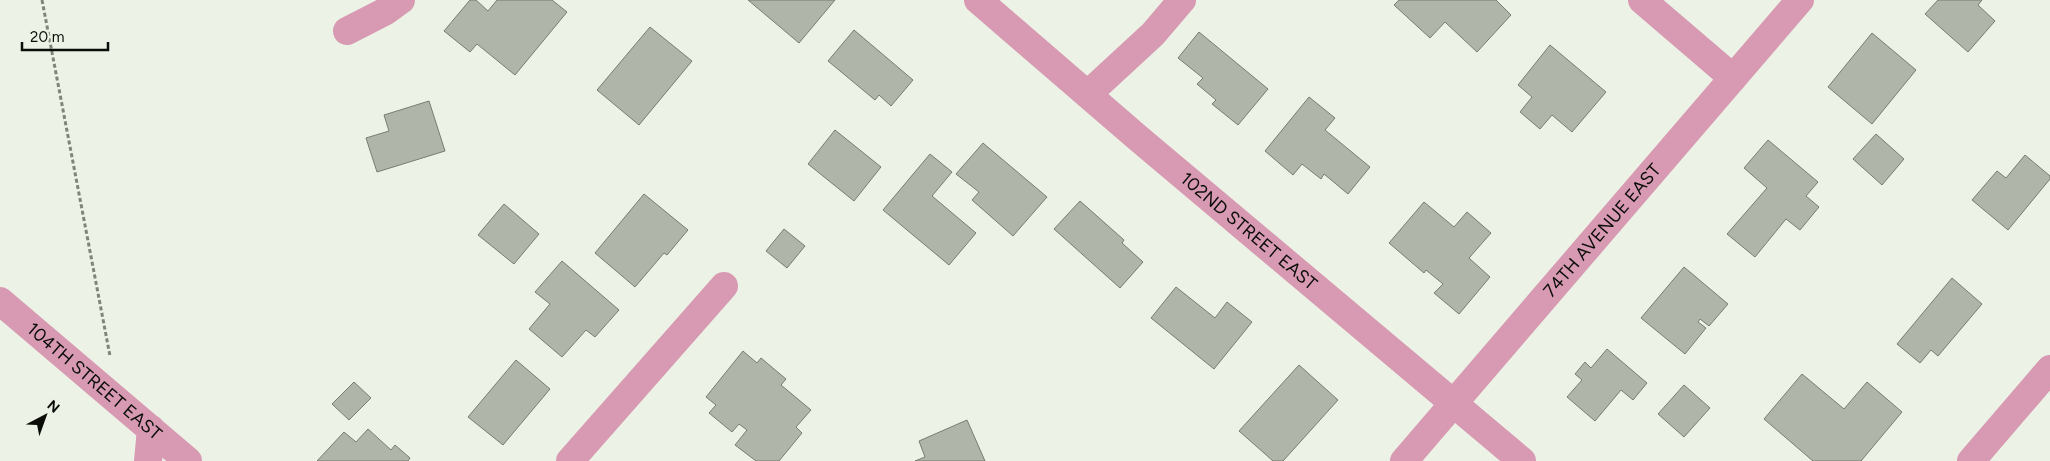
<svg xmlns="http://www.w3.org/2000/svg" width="2050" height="461" font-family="Figtree,sans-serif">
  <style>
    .building { fill: #afb5a9; stroke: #777d71 }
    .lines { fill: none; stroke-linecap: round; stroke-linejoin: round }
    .path { stroke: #80857c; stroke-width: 3; stroke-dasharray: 4 2.5; stroke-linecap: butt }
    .minor { stroke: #d79ab2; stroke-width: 28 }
    .labels { text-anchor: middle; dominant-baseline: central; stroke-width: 4; stroke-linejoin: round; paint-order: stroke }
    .street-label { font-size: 18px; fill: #0b0d09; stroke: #ecf2e5 }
  </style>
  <rect width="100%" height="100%" fill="#ecf2e5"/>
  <path class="building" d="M470,0H476L488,11L497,0H552L567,12L515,75L477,44L470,52L444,31Z
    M748,0H835L799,43Z
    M1399,0H1496L1511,15L1477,52L1445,22L1430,38L1394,5Z
    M1938,0H1982L1978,5L1995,21L1968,52L1925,14Z
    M650,27L692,61L639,125L597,90Z
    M854,30L913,80L891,106L879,95L875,100L828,61Z
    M1199,32L1268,89L1238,125L1212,104L1216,100L1197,84L1203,78L1178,58Z
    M1872,33L1916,70L1872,124L1828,87Z
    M1550,45L1606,92L1572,132L1552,115L1540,129L1520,112L1532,97L1518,85Z
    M1309,97L1335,118L1325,130L1370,167L1348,194L1324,174L1321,179L1302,164L1293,175L1265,151Z
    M429,101L445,151L377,172L366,138L389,131L384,115Z
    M835,130L881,167L854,201L808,164Z
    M1876,134L1904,159L1882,185L1853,159Z
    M1768,140L1818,182L1806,196L1819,207L1800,230L1786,219L1755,257L1727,234L1767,188L1744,168Z
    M983,143L1047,197L1013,236L972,200L979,192L956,174Z
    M930,154L952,172L932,196L976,233L949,265L883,210Z
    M2025,155L2050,176V179L2008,230L1972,200L1997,171L2006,178Z
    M644,194L688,230L667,255L664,253L635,287L595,253Z
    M1080,201L1124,240L1122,243L1143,262L1120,288L1054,229Z
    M1424,202L1454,227L1467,212L1491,233L1469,258L1490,277L1459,314L1434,293L1443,284L1426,270L1424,273L1389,243Z
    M504,204L539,234L514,264L478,235Z
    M784,229L805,246L787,268L766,251Z
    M562,261L619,310L595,337L586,330L562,357L529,329L550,304L535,292Z
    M1684,267L1728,304L1709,326L1700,319L1698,322L1706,328L1685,354L1641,318Z
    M1952,278L1982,304L1938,356L1931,350L1920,363L1897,344Z
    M1176,287L1215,318L1227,302L1252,322L1214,369L1151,318Z
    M1607,349L1647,383L1633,400L1621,390L1595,421L1567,397L1582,380L1575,374L1585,362L1591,368Z
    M743,351L757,363L761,358L786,379L781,385L811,410L796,427L802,433L779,461H756L735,445L747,430L739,424L732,432L709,413L716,405L706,397Z
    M516,360L550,389L503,445L468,417Z
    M1299,365L1338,400L1283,461H1273L1239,431Z
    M1802,374L1844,409L1867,382L1902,412L1861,461H1813L1764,419Z
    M354,382L371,398L349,420L332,404Z
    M1684,385L1710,408L1684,437L1658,414Z
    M967,420L985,461H915L925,457L919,441Z
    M368,429L391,450L395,445L410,458L408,461H317L344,432L356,442Z"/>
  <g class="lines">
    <path class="path" d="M42,0L110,356"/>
    <g class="minor">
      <path id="s1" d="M978,0L1138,138L1522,461"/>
      <path d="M1642,0L1733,78"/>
      <path d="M347,31L386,11L401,0"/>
      <path d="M1088,94L1153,34L1182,0"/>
      <path id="s2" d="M0,301L188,461"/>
      <path d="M148,461L151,429"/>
      <path d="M570,461L724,286"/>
      <path id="s3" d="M1404,461L1800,0"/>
      <path d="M1971,461L2050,369"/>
    </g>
  </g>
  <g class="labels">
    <g class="street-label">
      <text stroke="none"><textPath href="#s3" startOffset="304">74TH AVENUE EAST</textPath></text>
      <text stroke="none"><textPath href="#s1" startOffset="356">102ND STREET EAST</textPath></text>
      <text stroke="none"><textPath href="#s2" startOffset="124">104TH STREET EAST</textPath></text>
    </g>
  </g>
  <g transform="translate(45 416) rotate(41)" stroke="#ecf2e5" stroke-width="4" paint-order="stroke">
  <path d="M0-4L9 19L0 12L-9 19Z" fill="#0b0d09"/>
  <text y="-8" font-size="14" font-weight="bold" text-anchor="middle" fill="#0b0d09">N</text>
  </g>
  <path d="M22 42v8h86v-8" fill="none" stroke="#0b0d09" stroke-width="2.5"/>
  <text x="30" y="42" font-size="15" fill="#0b0d09" stroke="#ecf2e5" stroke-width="4" paint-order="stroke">20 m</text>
</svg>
